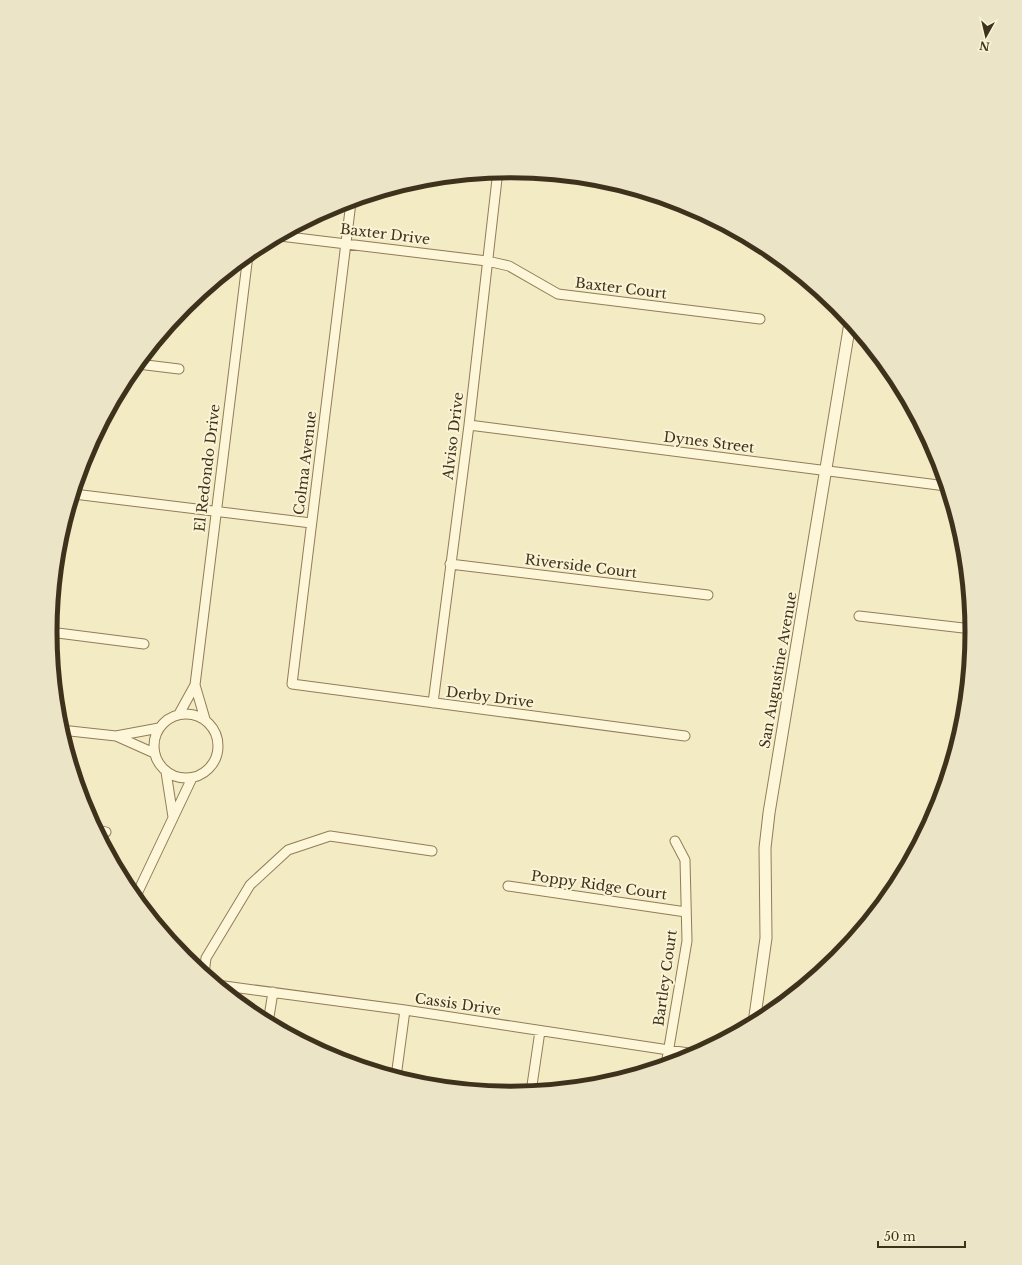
<svg xmlns="http://www.w3.org/2000/svg" width="1022" height="1265" font-family="'Libre Baskerville',serif">
  <style>
    .lines { fill: none; stroke-linecap: round; stroke-linejoin: round }
    .minor-casing { stroke: #917d57; stroke-width: 11 }
    .tertiary-casing { stroke: #917d57; stroke-width: 13 }
    .minor { stroke: #fdf6d9; stroke-width: 9 }
    .tertiary { stroke: #fdf6d9; stroke-width: 11 }
    .labels { text-anchor: middle; dominant-baseline: central; stroke-width: 4; stroke-linejoin: round; paint-order: stroke }
    .street-label { font-size: 14px; fill: #3f321d; stroke: #faf3d5 }
    .rim { fill: none; stroke: #3f321d; stroke-width: 5 }
  </style>
  <rect width="100%" height="100%" fill="#f3ebc4"/>
  <g class="lines">
    <g class="minor-casing">
      <path id="minor" d="M351,202L292,684L685,736
        M280,236L487,261L509,266L558,294L760,319
        M138,364L179,369
        M469,425L946,486
        M74,494L311,523
        M450,564L708,595
        M859,616L972,629
        M50,632L144,644
        M433,703L469,425L497,179L501,172
        M154 746a32 32 0 1 1 64 0a32 32 0 1 1-64 0Z
        M179,714L195,685
        M205,719L195,685L248,255
        M61,730L116,736L159,728
        M116,736L154,753
        M166,772L173,817
        M97,830L106,832
        M508,886L686,912
        M135,898L192,778
        M204,974L206,958L250,885L288,850L330,836L432,851
        M217,985L405,1010L695,1054
        M268,1023L273,992
        M666,1065L687,941L685,860L675,841
        M396,1077L405,1010
        M531,1092L540,1031"/>
    </g>
    <g class="tertiary-casing">
      <path id="tertiary" d="M754,1023L766,938L765,848L769,813L850,323"/>
    </g>
    <use href="#minor" class="minor"/>
    <use href="#tertiary" class="tertiary"/>
  </g>
  <g class="labels">
    <g class="street-label">
      <text transform="translate(385 234) rotate(7)">Baxter Drive</text>
      <text transform="translate(621 288) rotate(7)">Baxter Court</text>
      <text transform="translate(453 436) rotate(-83)">Alviso Drive</text>
      <text transform="translate(709 442) rotate(7)">Dynes Street</text>
      <text transform="translate(305 463) rotate(-83)">Colma Avenue</text>
      <text transform="translate(207 468) rotate(-83)">El Redondo Drive</text>
      <text transform="translate(581 566) rotate(7)">Riverside Court</text>
      <text transform="translate(778 670) rotate(-80)">San Augustine Avenue</text>
      <text transform="translate(490 697) rotate(7)">Derby Drive</text>
      <text transform="translate(599 885) rotate(8)">Poppy Ridge Court</text>
      <text transform="translate(665 978) rotate(-82)">Bartley Court</text>
      <text transform="translate(458 1004) rotate(8)">Cassis Drive</text>
    </g>
  </g>
  <path d="M0 0H1022V1265H0ZM57 632a454 454 0 1 1 908 0a454 454 0 1 1-908 0Z" fill="#ebe4c6" fill-rule="evenodd"/>
  <path class="rim" d="M57 632a454 454 0 1 1 908 0a454 454 0 1 1-908 0Z"/>
  <g transform="translate(986 36) rotate(188)" stroke="#faf3d5" stroke-width="3" paint-order="stroke">
  <path d="M0-3L7 15L0 10L-7 15Z" fill="#3f321d"/>
  <text y="-6" font-size="11" font-weight="bold" text-anchor="middle" fill="#3f321d">N</text>
  </g>
  <path d="M878 1241v6h87v-6" fill="none" stroke="#3f321d" stroke-width="2"/>
  <text x="884" y="1241" font-size="12" fill="#3f321d" stroke="#faf3d5" stroke-width="3" paint-order="stroke">50 m</text>
</svg>
